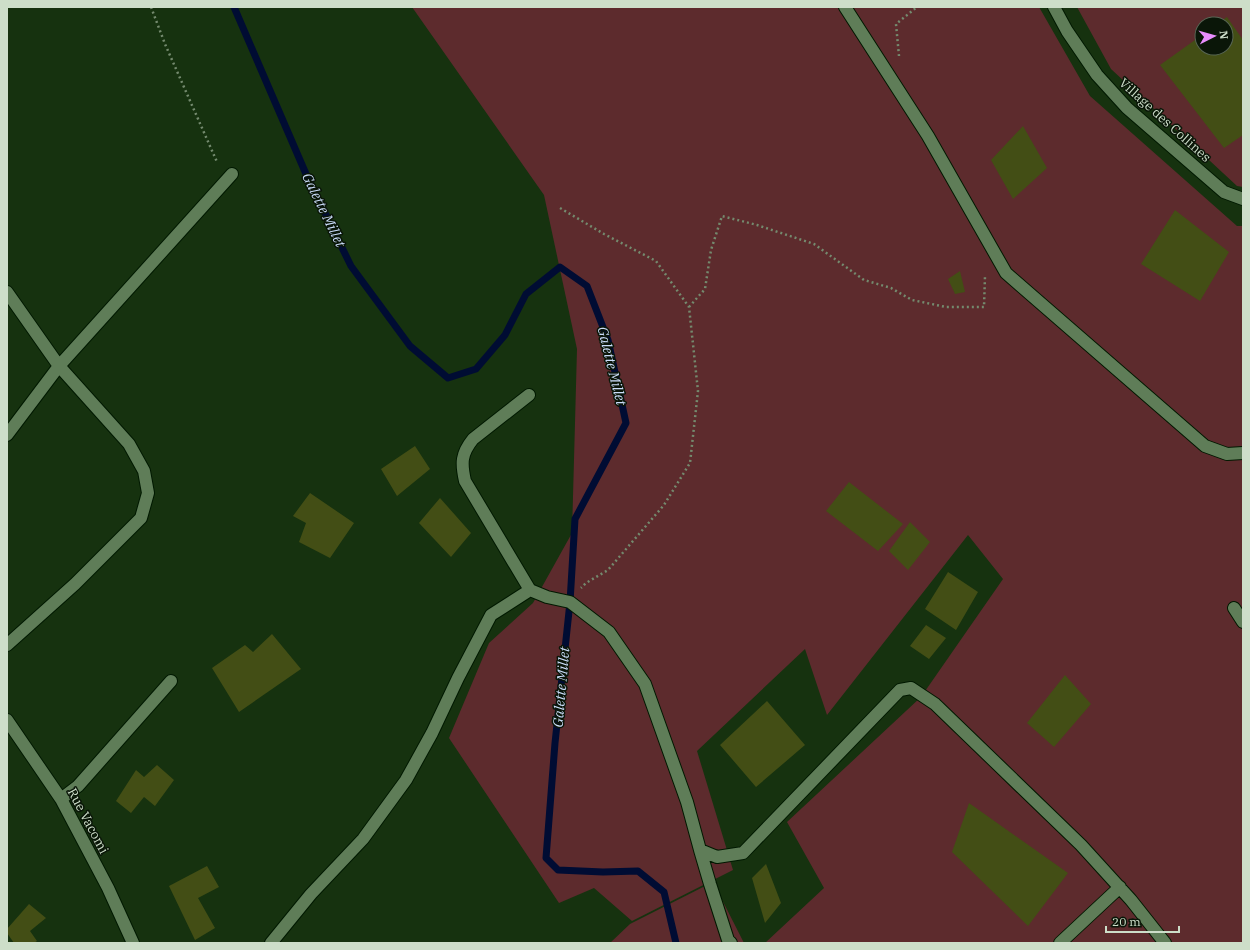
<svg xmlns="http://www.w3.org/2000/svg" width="1250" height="950" font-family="'IBM Plex Serif',serif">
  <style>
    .green { fill: #5d2b2d; fill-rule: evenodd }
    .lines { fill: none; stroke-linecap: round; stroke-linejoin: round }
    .stream { stroke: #000c33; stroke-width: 7 }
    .building { fill: #434e15 }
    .minor-casing { stroke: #011900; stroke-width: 14 }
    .path { stroke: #748a6e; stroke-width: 2.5; stroke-dasharray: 2 3; stroke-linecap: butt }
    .minor { stroke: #5f7d58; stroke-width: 12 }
    .labels { text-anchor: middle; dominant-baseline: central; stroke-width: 3; stroke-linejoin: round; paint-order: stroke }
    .street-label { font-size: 13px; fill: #cddec9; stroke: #0a1608 }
    .water-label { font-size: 14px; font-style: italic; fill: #cbddfa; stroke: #0a1608 }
  </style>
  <rect width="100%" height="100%" fill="#16320f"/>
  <path class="green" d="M412,7H1039L1090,96L1237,226H1243V943H765L824,888L787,822L921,697L1003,579L968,535L827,715L805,649L697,751L733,870L632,921L594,888L559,903L449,738L489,643L533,603L572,533L577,349L544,195Z
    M1077,7H1243V187L1237,186L1111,69ZM1202,24H1226V48H1202Z
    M713,882L744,943H610L630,924Z"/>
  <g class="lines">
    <path class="stream" d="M234,7L306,174L351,266L410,346L448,378L476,369L505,335L526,294L560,267L587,286L608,340L626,423L575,519L570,602L555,743L546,858L558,870L603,872L638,871L664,892L676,943"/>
  </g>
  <path class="building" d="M1227,17L1243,40V135L1224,148L1160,65L1202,35V48H1226V24H1217Z
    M1023,126L1047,168L1013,199L991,160Z
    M1175,210L1229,252L1200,301L1141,264Z
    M960,271L965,292L955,294L948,279Z
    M415,446L430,469L397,496L381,469Z
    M849,482L903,524L878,551L826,511Z
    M310,493L354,523L330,558L299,542L306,523L293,516Z
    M440,498L471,533L451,557L419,523Z
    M910,522L930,542L908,570L889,551Z
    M948,572L978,592L956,630L925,609Z
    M926,625L946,638L929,659L910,646Z
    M272,634L301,669L239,712L212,668L245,645L253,652Z
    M1065,675L1091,704L1054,747L1027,723Z
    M767,701L805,745L756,787L720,745Z
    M157,765L174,780L155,806L144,797L131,813L116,801L136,770L144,777Z
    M969,803L1068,873L1028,926L952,852Z
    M766,864L781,903L765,923L752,878Z
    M207,866L219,887L198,898L215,928L195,940L169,886Z
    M29,904L46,918L30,931L37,941L34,943H14L7,933V929Z"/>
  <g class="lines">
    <g class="minor-casing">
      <path id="minor" d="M845,7L928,136L1006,273L1205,446L1227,454L1243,453
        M1054,7L1067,31L1097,75L1127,108L1224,192L1243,199
        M7,292L59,366L129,444L144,471L148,493L141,518L75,584L7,645
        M529,395L473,439C461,454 461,463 465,481L530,590
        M7,435L59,366L232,174
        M1234,608L1243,622
        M7,720L61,799L108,888L133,943
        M61,799L78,786L171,681
        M700,850L710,884L728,940L731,943
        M271,943L311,894L363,839L406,780L432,733L458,678L491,615L530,590L547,597L570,602L609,632L645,684L687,802L700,850L717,857L743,853L900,690L911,688L935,704L1081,845L1131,900L1165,943
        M1060,943L1120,887"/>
    </g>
    <path class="path" d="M151,7L165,44L217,162
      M899,56L896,24L917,7
      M560,208L604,234L656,261L689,307L698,391L690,463L664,505L608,570L586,583L581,588
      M689,307L705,289L711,250L722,216L757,225L814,244L864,280L891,288L912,300L946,307H984L985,276"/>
    <use href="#minor" class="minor"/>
  </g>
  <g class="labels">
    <g class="street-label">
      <text transform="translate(1165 120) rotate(42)">Village des Collines</text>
      <text transform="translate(88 821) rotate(62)">Rue Vacomi</text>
    </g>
    <g class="water-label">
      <text transform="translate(324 210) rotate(64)">Galette Millet</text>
      <text transform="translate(612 366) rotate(76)">Galette Millet</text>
      <text transform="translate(561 687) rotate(-85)">Galette Millet</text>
    </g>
  </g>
  <rect width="1250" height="950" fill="none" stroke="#cddec9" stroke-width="16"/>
  <g transform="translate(1214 36) rotate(84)"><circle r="19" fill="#0a1608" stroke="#586655"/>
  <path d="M0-3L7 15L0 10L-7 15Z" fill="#e98efe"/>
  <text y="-6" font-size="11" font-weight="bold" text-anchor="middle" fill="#cddec9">N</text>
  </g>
  <path d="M1106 926v6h73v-6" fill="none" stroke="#cddec9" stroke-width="2"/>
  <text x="1112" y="926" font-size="12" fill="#cddec9" stroke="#0a1608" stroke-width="3" paint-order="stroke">20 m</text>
</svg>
